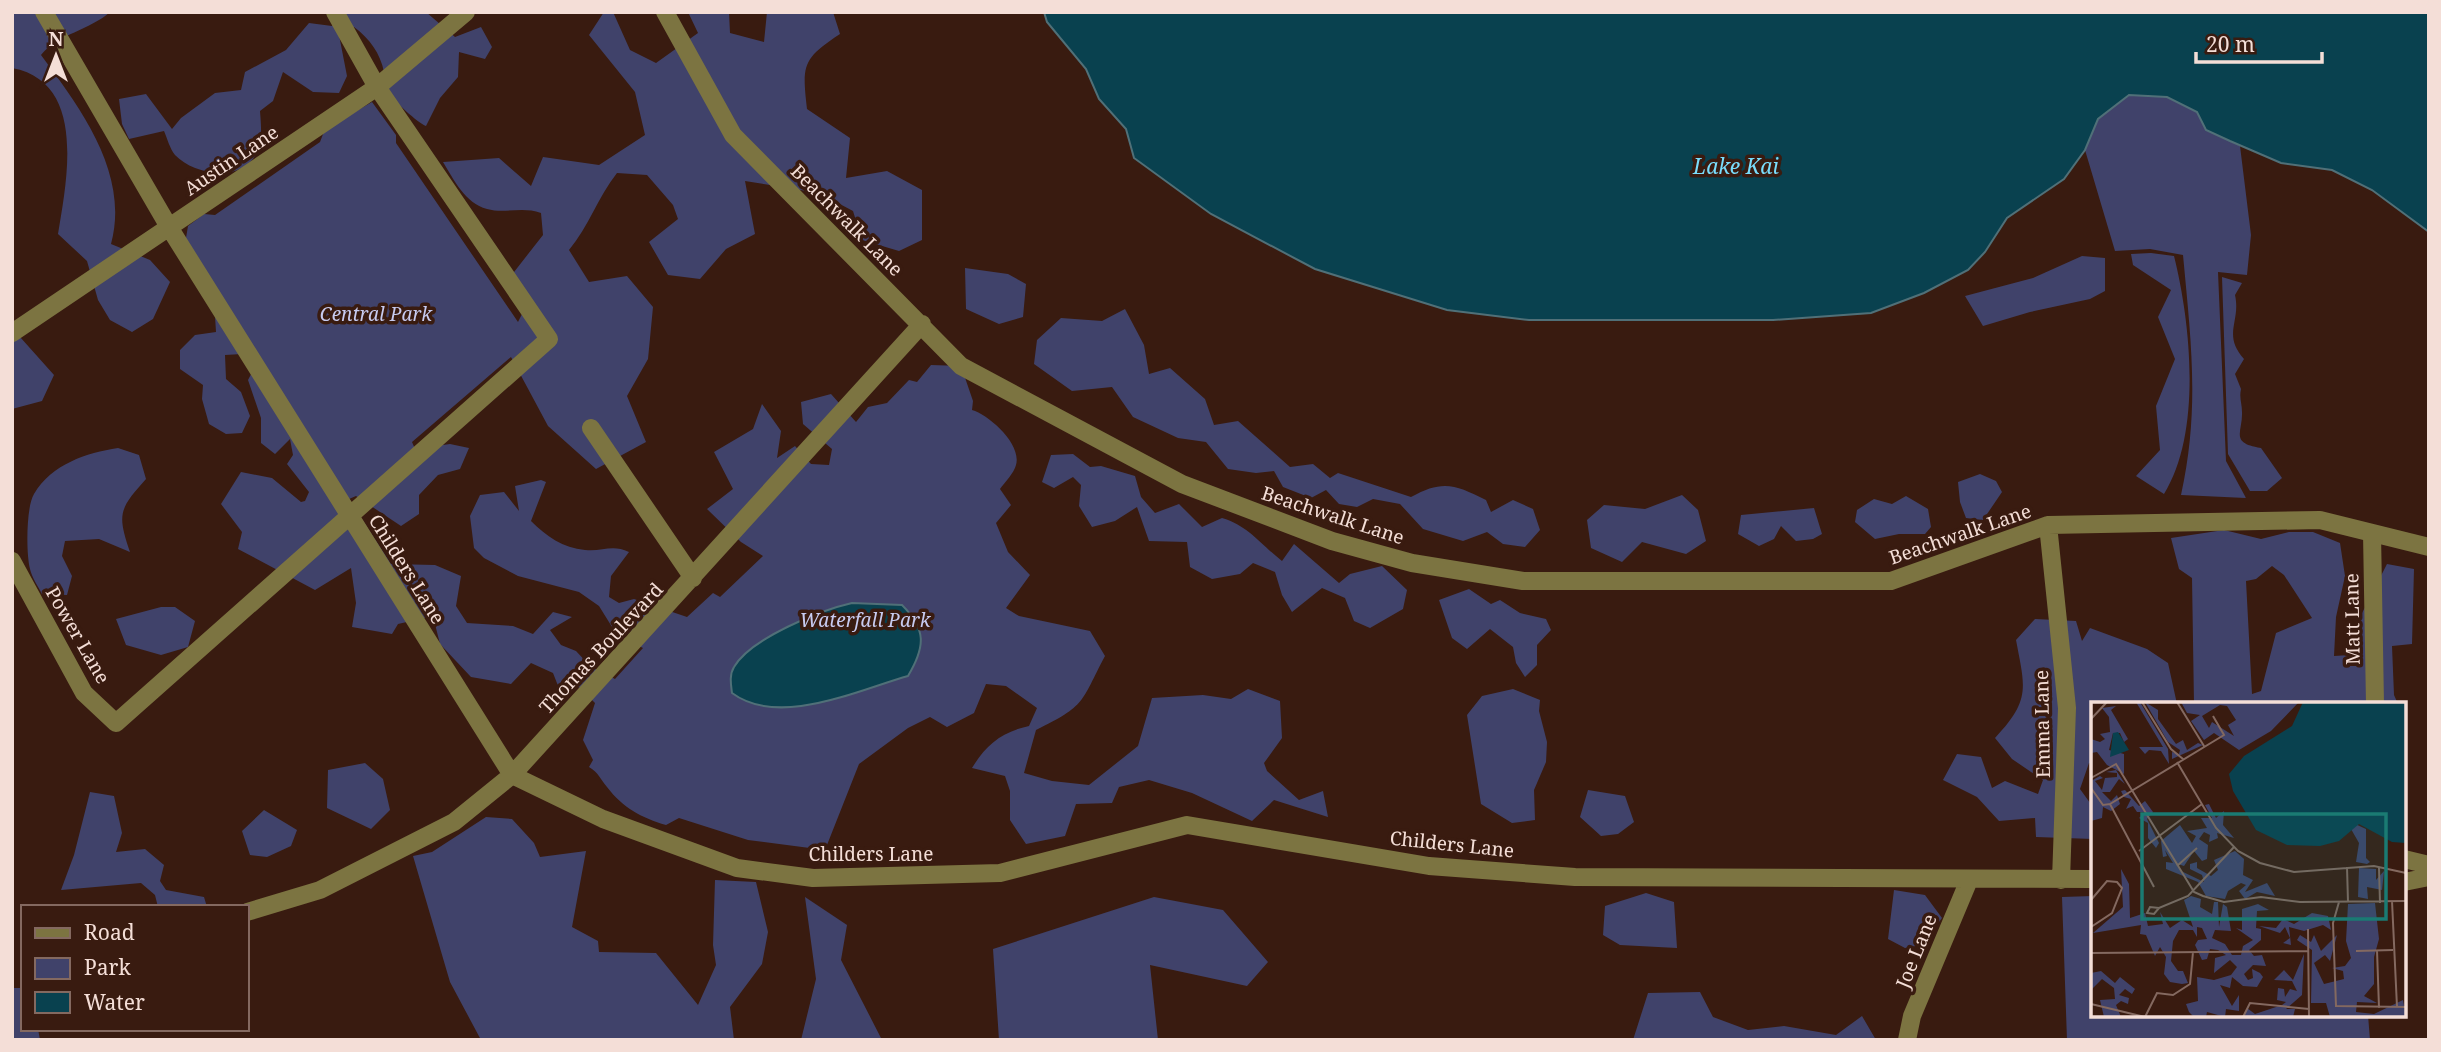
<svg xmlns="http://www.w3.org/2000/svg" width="2441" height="1052" font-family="'Noto Serif',serif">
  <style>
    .green { fill: #40426a; fill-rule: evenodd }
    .water { fill: #09414f; stroke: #507078; stroke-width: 2 }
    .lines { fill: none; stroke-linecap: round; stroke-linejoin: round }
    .minor { stroke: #7c7441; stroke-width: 18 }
    .labels { text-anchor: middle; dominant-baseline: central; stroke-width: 7; stroke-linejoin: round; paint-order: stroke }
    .street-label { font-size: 19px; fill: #f4ded7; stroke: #391b10 }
    .park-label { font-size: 19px; font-style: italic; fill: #c7cbf0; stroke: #391b10 }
    .water-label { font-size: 21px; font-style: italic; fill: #79ddfc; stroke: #391b10 }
    .inset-road { fill: none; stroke: #846960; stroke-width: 2 }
    .view { fill: #1a7b73; fill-opacity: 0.15; stroke: #1a7b73; stroke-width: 3.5 }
    .inset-edge { fill: none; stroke: #f4ded7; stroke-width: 3.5 }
  </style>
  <rect width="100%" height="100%" fill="#391b10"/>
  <path class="green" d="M12,12H110C90,30 58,34 41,55C81,109 130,174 111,244L150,260L170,282L153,319L132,332L110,320L98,300L87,261L58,234C67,179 87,82 12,68Z
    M341,12H426L455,37L481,27L492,47L485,59L459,52L458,77L440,98L426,126C418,123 394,101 389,93C385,88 385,78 384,72C380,53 370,39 354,27L339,35L347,76L339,93L313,92L283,72L273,101L260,111C261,125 263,141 256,154C241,183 194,175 175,155C170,149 167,138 164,131L129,139L122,124L119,99L146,94L172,129L181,118L215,93L241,90L245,72L286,50L309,23L332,26Z
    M604,12H613L630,50L656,63L698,33L688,12H729L730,33L764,42L767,12H833L840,34C802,59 802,65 807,109L850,138L846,178L887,171L922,190V240L899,251L862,240L853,211L819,193L745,181L755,234L726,249L700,279L668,275L649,242L678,219L673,205L647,175L617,173C598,197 589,226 569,250L589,282L627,276L653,307L648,359L627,396L646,442L596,469L548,426L511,357L412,442L415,449L450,444L469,448L460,469L438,475L419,495V514L401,526L356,496L349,499L391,564L435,565L461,576L456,606L467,623L513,626L533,634L553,612L572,617L550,630L561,645L576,651L590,666L615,679L643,648L617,635L599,606L579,592L518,576L484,558L474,548L470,516L480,495L504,492L519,511L515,486L541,480L546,482L531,521C546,536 563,548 585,550C602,552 612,544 629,552L611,576L609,597L619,603L634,599L687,617L713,593L720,597L763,556L741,542L707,509L733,489L714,452L753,429L762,404L781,431L777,458L795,446L811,464L829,465L832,449L803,424L801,402L831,394L856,422L868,407L887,403L909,380L917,382L931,365L961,366L973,401L972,410C989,415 1022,444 1016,465C1014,473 1005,482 1000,489L1011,505L996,523L1008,552L1030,575L1006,608L1019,616L1090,631L1105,656C1080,703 1087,705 1036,730L1024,773L1052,781L1089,785L1138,746L1152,698L1203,695L1231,699L1248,689L1280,701L1282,738L1264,763L1267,771L1299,800L1323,791L1328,817L1274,800L1252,821L1192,793L1149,780L1119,787L1112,803L1076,804L1065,836L1026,844L1010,820V791L1005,776L972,768C986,745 1001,732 1029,726L1037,708L1006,686L986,684L974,713L947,727L930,717L908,728L859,764L825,850L748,840L679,818L666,825C642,818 623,808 607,787C600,779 599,773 589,767L593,760L583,740L595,703L579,687L562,696L553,673L531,663L511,684L471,677L440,644L433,616L398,624L392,634L352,627L356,603L351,568L315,590L238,549L242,532L221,504L241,472L272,478L301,502L305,501L309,492L287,464L293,455L290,439L275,454L261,443V418L248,380L258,361L242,354L225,355L226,379L241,392L250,416L242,433L226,434L209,424L202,399L203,385L180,369V350L195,335L216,332L215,316L182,262L188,226L204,214L215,215L320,142L325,129L372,102L396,135V143L518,322L526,306L503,286L543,235L541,213C522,206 505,214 487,209C465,203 454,180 443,162L499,158L531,186L543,157L599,165L645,135L635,92L589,35Z
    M2129,95L2166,97L2197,112L2206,130L2240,146L2251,235L2247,275L2218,272L2226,461L2246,498L2181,495C2200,409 2191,341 2183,255L2150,249L2115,251L2085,150L2098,119Z
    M2151,253L2174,256C2191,324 2202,433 2164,494L2136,476L2160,450L2156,406L2175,359L2158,317L2171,290L2133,265L2131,254Z
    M2082,256L2105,258V291L2090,299L2030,312L1983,326L1965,296L2033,278Z
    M965,268L1008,274L1026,284L1023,317L999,324L966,309Z
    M2222,277L2242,283L2235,295C2241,322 2222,334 2244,359L2235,374L2241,389C2239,398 2242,403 2242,412C2243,432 2229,443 2261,448L2282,478L2267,491H2250L2228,454Z
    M1125,309L1144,345L1149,374L1170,368L1205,399L1214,425L1238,421L1290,467L1313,464L1330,478L1338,473L1411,497C1443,479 1456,485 1486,500L1491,512L1513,500L1533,509L1540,530L1525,547L1503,544L1487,532L1463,541L1423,529L1400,504L1373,499L1357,507L1339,504L1326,490L1311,498L1283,487L1274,471L1256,473L1228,469L1206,442L1178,438L1133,417L1112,387L1072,391L1034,364L1037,340L1061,318L1102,321Z
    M12,328L54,375L42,401L12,409Z
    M118,448L139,455L146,479C119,509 117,514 130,552L99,539L65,541L62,556L72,576L67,595L42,594C38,586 32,578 30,569C26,554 26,507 34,494C52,464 86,453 118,448Z
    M1073,454L1090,467L1101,466L1135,476L1141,497L1155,513L1179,504L1202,527L1222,518C1249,526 1260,544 1282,561L1294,544L1339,583L1350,574L1382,566L1407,590L1403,609L1370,628L1354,621L1345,598L1322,588L1292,612L1282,595L1275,572L1253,563L1240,574L1212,579L1190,567L1187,542L1149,541L1137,507L1115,521L1092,527L1079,506L1081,485L1073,477L1054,488L1042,482L1051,455Z
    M1980,474L1996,481L2002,492L1983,520L1966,518L1960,502L1958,482Z
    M1682,495L1698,510L1706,541L1686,554L1642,542L1622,562L1591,548L1587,520L1604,505L1645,509Z
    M1906,496L1928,509L1931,527L1925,534H1899L1875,539L1855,522L1857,510L1874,499L1892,504Z
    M1814,508L1822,534L1813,539L1796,541L1781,526L1774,539L1759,546L1738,534L1741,515Z
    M2224,530L2261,539L2289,532H2313L2340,543L2345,576L2336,617L2334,656L2350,655L2359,619L2387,564L2414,569L2412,644L2392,646L2394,695L2398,704H2194L2192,578L2179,569L2171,538ZM2272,566L2284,575L2312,618L2276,633L2261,691L2252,694L2246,581L2256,579Z
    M1469,589L1491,604L1500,600L1520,613L1546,619L1551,630L1537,645V665L1525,677L1516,663L1513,647L1490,629L1467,649L1452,638L1439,600Z
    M161,607H175L195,621L188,647L161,655L126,645L116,619Z
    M2035,619L2076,621L2082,641L2090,628L2147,649L2168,663L2177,704H2093V764L2089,763L2080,789L2093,807V839L2036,837L2035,818L1999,821L1977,797L1943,780L1957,754L1981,757L1992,788L2005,781L2038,794L2043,780L2012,759L1995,738C2031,700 2025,688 2016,640Z
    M1513,689L1540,700L1539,711L1547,742L1546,762L1534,790L1535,820L1512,823L1481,804L1467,715L1482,696Z
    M365,763L383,779L390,810L371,829L327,808L328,770Z
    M1588,790L1625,796L1634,822L1618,834L1601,836L1580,817Z
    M90,792L114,796L122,833L116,852L145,849L164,865L160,881L166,890L204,897L207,907H158L155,895L141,883L61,890L74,855Z
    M264,810L297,830L291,846L267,857L250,855L242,831Z
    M486,817L512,819L534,843L540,857L586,851L572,927L598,941L599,952L656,953L698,1005L716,965L713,945L715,880L756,882L768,932L762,964L730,1007L734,1040H481L450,982L413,856L432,852Z
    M1894,890L1925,895L1942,918L1921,945L1905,948L1888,939Z
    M1646,893L1674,902L1677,948L1620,945L1603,935L1605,906Z
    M2093,896V1015H2368L2370,1040H2067L2062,897Z
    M805,897L847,925L841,960L882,1040H801L816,979Z
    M1154,897L1223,910L1268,962L1247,986L1150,965L1158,1040H999L993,949Z
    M12,988H23V1029H38L40,1040H12Z
    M1700,992L1713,1017L1748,1030L1784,1026L1836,1035L1862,1016L1876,1040H1633L1648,993Z"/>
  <path class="water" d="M1044,12H2429V232L2372,190L2332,170L2281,163L2230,141L2206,130L2197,112L2167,97L2129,95L2098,119L2085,150L2064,179L2007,218L1985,252L1968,270L1924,293L1871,313L1773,320H1529L1447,310L1315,269L1211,214L1134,158L1126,129L1099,99L1086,69L1047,22Z
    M852,603L902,605C926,629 926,646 908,676C858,690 779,728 732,693C731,685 729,675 734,667C751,638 821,610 852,603Z"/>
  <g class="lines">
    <path class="minor" d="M44,12L169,227L512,775L603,819L737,868L813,878L1000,873L1187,825L1429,866L1575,877L2093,879
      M665,12L733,135L961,366L1182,484L1332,541L1412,563L1523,581H1891L2048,525L2320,520L2429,547
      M12,333L377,87L466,12
      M591,428L693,578
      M2048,525L2067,708L2061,880
      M2372,533L2375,704
      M12,561L84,693L116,723L549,339L377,87L335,12
      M2404,859L2429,865
      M2404,882L2429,877
      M247,912L320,890L454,822L512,775L922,324
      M1907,1040L1912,1016L1969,880"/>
  </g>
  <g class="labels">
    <g class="street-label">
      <text transform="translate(231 160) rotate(-34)">Austin Lane</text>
      <text transform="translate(847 220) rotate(45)">Beachwalk Lane</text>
      <text transform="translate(1333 515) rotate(18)">Beachwalk Lane</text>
      <text transform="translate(1960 534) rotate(-19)">Beachwalk Lane</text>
      <text transform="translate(407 569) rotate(58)">Childers Lane</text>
      <text transform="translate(2352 619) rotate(-91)">Matt Lane</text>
      <text transform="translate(78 635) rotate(60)">Power Lane</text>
      <text transform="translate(601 648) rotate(-47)">Thomas Boulevard</text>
      <text transform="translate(2042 724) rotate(-91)">Emma Lane</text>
      <text transform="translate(1452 844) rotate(6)">Childers Lane</text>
      <text x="871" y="854">Childers Lane</text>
      <text transform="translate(1916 951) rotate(-68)">Joe Lane</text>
    </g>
    <g class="park-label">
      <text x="376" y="314">Central Park</text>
      <text x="865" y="620">Waterfall Park</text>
    </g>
    <g class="water-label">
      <text x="1736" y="166">Lake Kai</text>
    </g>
  </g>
  <g transform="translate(2091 702)">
    <rect width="315" height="315" fill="#391b10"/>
    <path d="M45,0H49L77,47L78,62L70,49L58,48L54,52L48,45H72ZM54,0L67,8V17L85,42L92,38L96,48L107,41L112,43L81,57V50L88,52L89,48L77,40ZM90,0H208L180,29L148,48L123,31L113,38L100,19L109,13L96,11ZM129,3L136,4L145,18L137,23L143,34L121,20L118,26L111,14ZM25,4L20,8L37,37L33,40L29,31H22L18,48L33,52V72L16,63L6,50L0,51V37L9,40L14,37L9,32L19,30L18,15L11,6ZM25,68L34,82L28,77L19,90H11L20,99L26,93L29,102L20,109L12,105L11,116L0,119V79L9,74L12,76L4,79L11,88L14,76L26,75V71L15,70ZM34,88L48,104L54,99L62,110L56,117L68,141L65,146L57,136V121L48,116L55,110H46L42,104L35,107L40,97L33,95L30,89ZM118,102L125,116L133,109L132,123L143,136L126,131L127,136L118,140L119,133L113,130L108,137L117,143L116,157L111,159L103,149L93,164L87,162L90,169L113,180L111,173L99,167V162L106,160V166L120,174L127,168L123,158L144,149L153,157L152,173L162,178L154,190L176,181L184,194L166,190L154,197L148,189L155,183L150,181L137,189L134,197L115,194L107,180L75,167V160L82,161L74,148L76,154L72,155L70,139L89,123L101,141L105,134L96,129L116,126L110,116H121L114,103ZM264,122L275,127V156L279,160L276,162L265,160L268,141L260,127ZM268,166L285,167V178L293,169L291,188L276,185L277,197L267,195ZM30,167L38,182L39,216L54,211L57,224L72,222L69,210L79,226L91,218L102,225L93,198L100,194L110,197L109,205L121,212L123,200H127L128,225L132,202L136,205L140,229L124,228L121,236L134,242L141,253H150L152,244L162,238L145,226L151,228V207L167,202L178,208L166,209L165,226L170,227V238L158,248L163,254L171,253L175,264L162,263L153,272L157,278L162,276L161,267L169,271L172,275L166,285L152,284L141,275L139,286L129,283L141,304L148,293V309L135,307L134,315L116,310L115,315H103L98,310L95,302L107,299L106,275L123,278L140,273L146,265L139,258L123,271L124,256L135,253L127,248L119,247L116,257L111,258L104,243L107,238L116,237L111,226L106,225V235L102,228H88L82,239L80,259L87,269H92L97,281L91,282L79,280L73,272L75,255L69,245L64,254L55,233L49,232L50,223L2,231L32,205ZM284,201L288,237L283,255V282L273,294L286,301L266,300L265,310L283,312L312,298L315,315H239L235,301H220L221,248L206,238L209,233L220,240L223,233L230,249L246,233L239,259L234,253L223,261L233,282L253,277L252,269L241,266L254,264L260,256L255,239L257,202ZM221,211L237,214L240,228L232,223L213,229L198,225L200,243L192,241L199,236L194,225L189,231L168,224L185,226L192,217L203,222ZM213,252L211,293L195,307H204L202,315H153L156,306L164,312L191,303L195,300L186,298L187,286L193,287L194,295L199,287L206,289L201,279L183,278L193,268L202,278ZM10,269L24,281L29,275L44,287L41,292L34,287L28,293L38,296L37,302L30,299L25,303L30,315H13L9,298L24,297L23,286L11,277L0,288V271Z" fill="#40426a" fill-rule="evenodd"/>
    <path d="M212,0H315V141L301,140L268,122L248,139L229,144L196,143L165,128L142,89L138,72L153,54L201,24ZM27,30L38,48L19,55L22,31Z" fill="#09414f"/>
    <path class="inset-road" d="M51,0L80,47L92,57M86,0L113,44M0,17L16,0M86,60L125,126L147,149L169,161L203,170L283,164L315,171M0,76L25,62L103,190L112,194L133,200L170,195L209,200L315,199M0,86L12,103L19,102L63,185M19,102L133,33L122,14M48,149L111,102M86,164L106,146M256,165L257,200M288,166L289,201M0,198L16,179L26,180L31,186L21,211L0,225M301,199L306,305M248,200L242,221L245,304L315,305M68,206L63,212L56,211L59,205L68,206L97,194L143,145M217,227L218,315M286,248L288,306M265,249L302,248M0,251L217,249M0,302L54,315M54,315L66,291L82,293L99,282L102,250M152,315L159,301L218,307"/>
    <path class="view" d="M51,112H295V217H51Z"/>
    <rect width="315" height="315" class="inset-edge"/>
  </g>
  <rect width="2441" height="1052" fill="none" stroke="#f4ded7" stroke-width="28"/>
  <rect x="21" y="905" width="228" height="126" fill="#391b10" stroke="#846960" stroke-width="2"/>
  <rect x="35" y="928" width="35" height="10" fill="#7c7441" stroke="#846960" stroke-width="2"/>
  <text x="84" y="940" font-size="21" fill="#f4ded7">Road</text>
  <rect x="35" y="958" width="35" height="21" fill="#40426a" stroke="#846960" stroke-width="2"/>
  <text x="84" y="975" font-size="21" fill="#f4ded7">Park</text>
  <rect x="35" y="992" width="35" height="21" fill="#09414f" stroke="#846960" stroke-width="2"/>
  <text x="84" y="1010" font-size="21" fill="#f4ded7">Water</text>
  <g transform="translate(56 56)" stroke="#391b10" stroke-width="5" paint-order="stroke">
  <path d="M0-5L12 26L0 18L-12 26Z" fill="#f4ded7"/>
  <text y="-10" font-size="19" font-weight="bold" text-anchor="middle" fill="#f4ded7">N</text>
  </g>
  <path d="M2196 52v10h126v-10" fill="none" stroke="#f4ded7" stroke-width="3.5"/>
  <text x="2206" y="52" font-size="21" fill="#f4ded7" stroke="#391b10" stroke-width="5" paint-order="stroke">20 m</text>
</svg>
